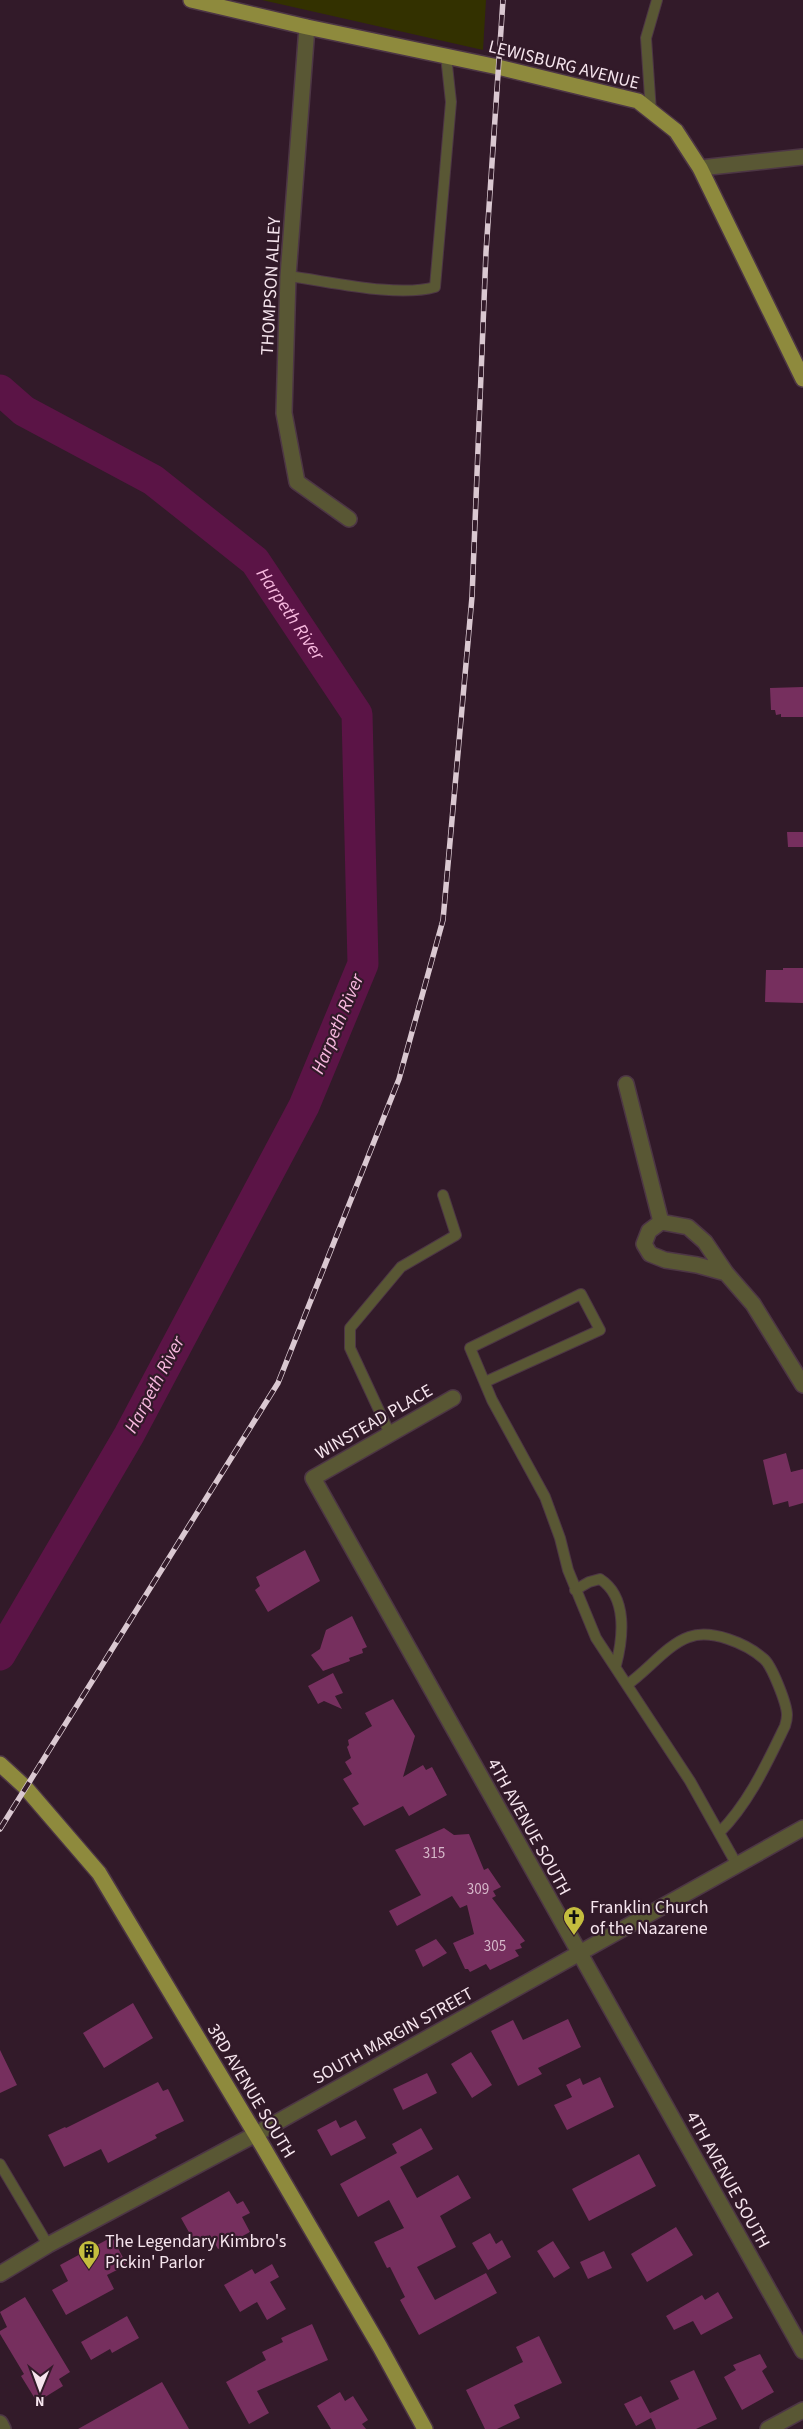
<svg xmlns="http://www.w3.org/2000/svg" width="803" height="2429" font-family="'Source Sans 3',sans-serif">
  <style>
    .green { fill: #333100 }
    .lines { fill: none; stroke-linecap: round; stroke-linejoin: round }
    .river { stroke: #5b1446; stroke-width: 31 }
    .building { fill: #762f5e }
    .service-casing { stroke: #4d3645; stroke-width: 12 }
    .minor-casing { stroke: #4d3645; stroke-width: 18 }
    .primary-casing { stroke: #4d3645; stroke-width: 18 }
    .service { stroke: #595734; stroke-width: 10 }
    .minor { stroke: #595734; stroke-width: 15 }
    .primary { stroke: #8e8a3d; stroke-width: 15 }
    .rail-casing { stroke: #dac8d1; stroke-width: 5.5 }
    .rail { stroke: #321a29; stroke-width: 4; stroke-dasharray: 11; stroke-linecap: butt }
    .labels { text-anchor: middle; dominant-baseline: central; stroke-width: 4.5; stroke-linejoin: round; paint-order: stroke }
    .number-label { font-size: 15px; fill: #d6b8ca }
    .street-label { font-size: 18px; fill: #f6e5ee; stroke: #321a29 }
    .poi-label { font-size: 18px; fill: #f6e5ee; stroke: #321a29; text-anchor: start }
    .water-label { font-size: 19px; font-style: italic; fill: #f7b8de; stroke: #321a29 }
  </style>
  <rect width="100%" height="100%" fill="#321a29"/>
  <path class="green" d="M262,0H486L483,50Z"/>
  <g class="lines">
    <path class="river" id="s1" d="M0,390L24,411L153,480L255,561L357,714L363,964L304,1106L129,1435L0,1655"/>
  </g>
  <path class="building" d="M803,687V717H781V714L776,715L775,710H771L770,688Z
    M787,832H803V847H788Z
    M783,968H803V1003L765,1002L766,970H783Z
    M786,1453L791,1472L803,1469V1503L789,1507L788,1501L773,1505L763,1460Z
    M305,1550L320,1581L268,1612L255,1590L260,1586L256,1577Z
    M352,1616L367,1647L362,1649L363,1653L349,1658L350,1661L323,1671L311,1655L320,1649L326,1630Z
    M333,1673L343,1693L335,1696L342,1709L324,1701L318,1704L308,1686Z
    M393,1699L415,1736L403,1777L423,1765L426,1770L432,1767L447,1795L409,1816L403,1806L364,1826L352,1808L359,1804L343,1779L352,1774L345,1762L351,1758L347,1747L349,1745L348,1740L372,1726L365,1713Z
    M444,1828L454,1835L469,1834L484,1870L488,1868L501,1887L493,1891L496,1896L492,1898L525,1941L520,1944L522,1948L515,1950L519,1956L490,1970L486,1964L470,1972L468,1969H465L453,1943L474,1934L467,1905L460,1908L452,1896L397,1926L389,1911L421,1895L395,1850Z
    M436,1939L447,1953L423,1967L415,1950Z
    M133,2003L153,2038L104,2068L83,2033Z
    M568,2019L581,2047L538,2068L542,2074L518,2086L491,2031L513,2020L523,2040Z
    M0,2050L17,2085L0,2093Z
    M471,2052L492,2085L472,2098L451,2064Z
    M427,2073L437,2093L403,2110L393,2089Z
    M600,2077L614,2107L567,2130L554,2105L572,2097L566,2085L580,2078L583,2085Z
    M158,2082L163,2091L168,2089L184,2121L155,2135L157,2138L108,2163L101,2149L64,2167L48,2135L65,2127L66,2128Z
    M336,2120L340,2128L356,2120L366,2138L331,2156L317,2130Z
    M421,2128L433,2149L400,2167L417,2198L458,2175L471,2198L440,2216L456,2247L417,2267L435,2300L486,2273L497,2293L419,2335L400,2300L405,2297L390,2267L387,2268L374,2242L404,2228L389,2200L358,2217L340,2184L397,2153L392,2144Z
    M639,2154L656,2186L589,2221L572,2189Z
    M229,2191L237,2204L243,2201L250,2213L242,2217L250,2232L218,2249L210,2235L195,2243L181,2218Z
    M676,2227L693,2255L647,2282L631,2254Z
    M490,2233L496,2244L502,2240L511,2257L488,2270L472,2243Z
    M112,2237L127,2265L107,2275L114,2289L66,2315L52,2290L68,2281L60,2265Z
    M553,2241L570,2268L554,2278L537,2251Z
    M604,2251L612,2268L588,2279L580,2262Z
    M272,2264L279,2277L270,2282L286,2309L267,2320L257,2302L240,2312L224,2285L252,2269L255,2274Z
    M718,2292L733,2318L701,2335L693,2321L674,2330L666,2316L702,2295L705,2300Z
    M25,2297L70,2372L59,2379L63,2386L37,2402L21,2376L24,2374L0,2334V2331L7,2327L0,2312Z
    M127,2316L139,2338L112,2353L110,2349L91,2360L81,2342Z
    M312,2324L328,2360L257,2391L269,2413L249,2424L226,2382L266,2360L262,2352L283,2342L281,2338Z
    M539,2336L562,2383L514,2405L520,2418L497,2429H485L466,2390L523,2362L516,2347Z
    M760,2354L767,2367L762,2371L774,2392L742,2410L724,2377L736,2370L733,2365Z
    M694,2370L717,2419L696,2429H656L651,2418L636,2426L624,2404L641,2396L650,2413L679,2399L670,2381Z
    M162,2382L189,2429H78Z
    M340,2392L345,2401L353,2396L368,2420L362,2424L366,2429H331L317,2406Z"/>
  <g class="lines">
    <g class="service-casing">
      <path id="service" d="M651,112L646,38L657,0
        M288,276C328,281 397,298 435,287L451,102L446,56
        M485,1382L600,1330L581,1294L470,1348L492,1400L545,1497L560,1538L568,1570L596,1638L690,1781L737,1865
        M390,1434L350,1348V1328L401,1267L456,1235L443,1195
        M575,1590L589,1582L600,1579C628,1597 623,1638 616,1665
        M628,1684C647,1671 668,1644 689,1637C711,1629 746,1643 764,1659C772,1666 787,1704 787,1715C787,1718 786,1723 785,1726C767,1763 749,1803 719,1833
        M0,2164L48,2245"/>
    </g>
    <g class="minor-casing">
      <path id="minor" d="M307,27L288,276L284,413L297,482L349,519
        M700,168L803,157
        M626,1084L661,1222
        M726,1273L697,1265L665,1260L650,1254L644,1244L649,1231L661,1222L688,1227L705,1242L726,1273L753,1304L803,1385
        M453,1398L313,1478L803,2351
        M0,2274L48,2245L256,2134L803,1828
        M0,2423L3,2429
        M768,2429L803,2410"/>
    </g>
    <g class="primary-casing">
      <path id="primary" d="M191,0L307,27L498,67L638,101L676,131L700,168L803,379
        M0,1764L25,1787L99,1873L262,2145L380,2347L425,2429"/>
    </g>
    <use href="#service" class="service"/>
    <use href="#minor" class="minor"/>
    <use href="#primary" class="primary"/>
    <g class="rail-casing">
      <path id="rail" d="M0,1829L278,1383L399,1079L443,920L472,597L486,252L503,0"/>
    </g>
    <use href="#rail" class="rail"/>
  </g>
  <defs>
    <g id="church-pin" transform="scale(1.125)"><path d="M0 17L-7.5 6A9.5 9.5 0 1 1 7.5 6Z" fill="#c4bd3e" stroke="#321a29"/><path d="M-1.2-6h2.4v3.5h3.3v2.4h-3.3V6h-2.4V-.1h-3.3v-2.4h3.3Z" fill="#111"/></g>
    <g id="building-pin" transform="scale(1.125)"><path d="M0 17L-7.5 6A9.5 9.5 0 1 1 7.5 6Z" fill="#c4bd3e" stroke="#321a29"/><path d="M-4-6H4V6H1V3H-1V6H-4ZM-2.5-4.3h1.7v1.8h-1.7ZM.8-4.3h1.7v1.8H.8ZM-2.5-1h1.7V.8h-1.7ZM.8-1h1.7V.8H.8Z" fill="#111"/></g>
  </defs>
  <g fill-rule="evenodd">
    <use href="#church-pin" x="574" y="1917"/>
    <use href="#building-pin" x="89" y="2251"/>
  </g>
  <g class="labels">
    <g class="number-label">
      <text x="434" y="1853">315</text>
      <text x="478" y="1889">309</text>
      <text x="495" y="1946">305</text>
    </g>
    <g class="street-label">
      <text transform="translate(564 65) rotate(14)">LEWISBURG AVENUE</text>
      <text transform="translate(271 286) rotate(-87)">THOMPSON ALLEY</text>
      <text transform="translate(374 1422) rotate(-30)">WINSTEAD PLACE</text>
      <text transform="translate(529 1827) rotate(61)">4TH AVENUE SOUTH</text>
      <text transform="translate(393 2036) rotate(-29)">SOUTH MARGIN STREET</text>
      <text transform="translate(251 2091) rotate(59)">3RD AVENUE SOUTH</text>
      <text transform="translate(728 2180) rotate(61)">4TH AVENUE SOUTH</text>
    </g>
    <g class="poi-label">
      <text x="590" y="1907">Franklin Church<tspan x="590" dy="21">of the Nazarene</tspan></text>
      <text x="105" y="2241">The Legendary Kimbro's<tspan x="105" dy="21">Pickin' Parlor</tspan></text>
    </g>
    <g class="water-label">
      <text stroke="none"><textPath href="#s1" startOffset="372">Harpeth River</textPath></text>
      <text transform="translate(338 1024) rotate(-67)">Harpeth River</text>
      <text transform="translate(155 1385) rotate(-62)">Harpeth River</text>
    </g>
  </g>
  <g transform="translate(40 2389) rotate(181)" stroke="#321a29" stroke-width="4" paint-order="stroke">
  <path d="M0-4L9 19L0 12L-9 19Z" fill="#f6e5ee"/>
  <text y="-8" font-size="14" font-weight="bold" text-anchor="middle" fill="#f6e5ee">N</text>
  </g>
</svg>
